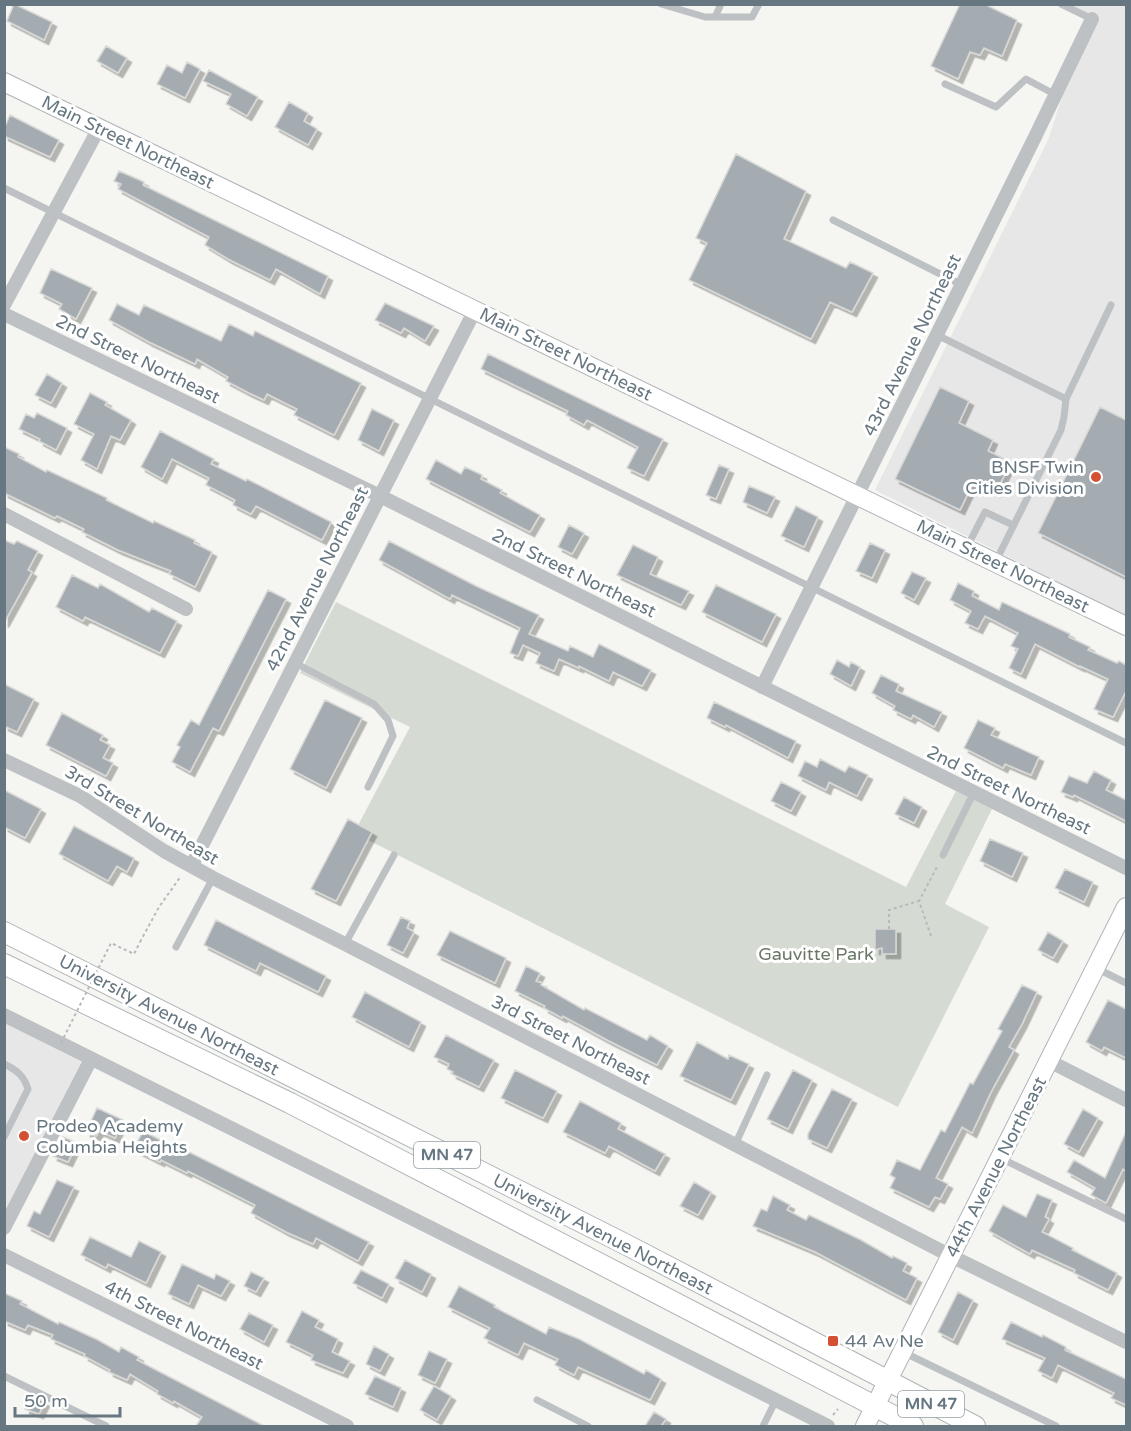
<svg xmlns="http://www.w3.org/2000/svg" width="1131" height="1431" font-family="'Varela Round',sans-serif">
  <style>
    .built { fill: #e6e7e6 }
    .green { fill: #d5dad2 }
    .building { fill: #a5acb1; stroke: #d7d7d5; stroke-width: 1.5; filter: url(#shadow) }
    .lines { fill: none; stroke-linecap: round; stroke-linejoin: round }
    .secondary-casing { stroke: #afb5b9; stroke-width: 20 }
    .primary-casing { stroke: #b0b5b8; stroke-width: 22 }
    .path { stroke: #b7babc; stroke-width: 2; stroke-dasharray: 3 3; stroke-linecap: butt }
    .lane { stroke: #bdc1c4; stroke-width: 7 }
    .street { stroke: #bdc1c4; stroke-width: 14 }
    .secondary { stroke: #fff; stroke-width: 18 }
    .primary { stroke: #fff; stroke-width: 20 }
    .path-bridge { stroke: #b7babc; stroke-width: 2; stroke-dasharray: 3 3; stroke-linecap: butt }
    .poi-dot { fill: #d45033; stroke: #fff; stroke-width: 2 }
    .labels { text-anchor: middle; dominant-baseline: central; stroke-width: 6; stroke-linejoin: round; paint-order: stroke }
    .shield { fill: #fff; stroke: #95a0a7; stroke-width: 1.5 }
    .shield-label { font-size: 16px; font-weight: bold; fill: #677781 }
    .street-label { font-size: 18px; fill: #677781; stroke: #fff }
    .poi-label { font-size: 18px; fill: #677781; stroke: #fff; text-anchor: start }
    .park-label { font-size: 18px; fill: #6a7865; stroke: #fff }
  </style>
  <defs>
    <filter id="shadow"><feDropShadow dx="4.5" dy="4.5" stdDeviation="0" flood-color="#0004"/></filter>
  </defs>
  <rect width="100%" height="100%" fill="#f5f5f2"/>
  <path class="built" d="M1058,5H1126V616L875,490L1048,140L1087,20Z
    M5,1022L81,1062L5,1211Z"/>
  <path class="green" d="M336,602L906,887L956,791L992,809L945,904L989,927L898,1107L354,833L410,727L300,673Z"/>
  <path class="building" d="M14,4L52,22L44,40L7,21Z
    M960,4H984L1017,20L1002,56L984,48L980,55L970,52L958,79L931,66Z
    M106,46L127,58L118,73L97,61Z
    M187,62L200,69L185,98L157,84L167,65L182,73Z
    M209,70L258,97L247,116L226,104L231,94L203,81Z
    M289,102L308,113L304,121L317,129L308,145L275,127Z
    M10,115L59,140L50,157L4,136V129Z
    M736,154L806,191L784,239L846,268L850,262L873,273L852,312L830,302L811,339L689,280L707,243L696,238Z
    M119,171L144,182L143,185L328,276L320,294L276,269L270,280L228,259L205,245L209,237L118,189L121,184L114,181Z
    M51,269L92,288L76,319L59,309L62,304L40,293Z
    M385,303L434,326L425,341L404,328L401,333L375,320Z
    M117,304L139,315L144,305L221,341L229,324L253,336L255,331L361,383L334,435L294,415L297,409L267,394L264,400L249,393L226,381L228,377L197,359L195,364L149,342L109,320Z
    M488,354L663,439L644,476L627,468L638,447L587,420L584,425L566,415L568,411L481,369Z
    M47,374L62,383L51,403L35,395Z
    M940,387L969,401L959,423L993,440L988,451L1011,462L996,492L974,481L960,510L895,479Z
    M90,393L107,402L105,405L131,420L120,440L111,436L97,469L81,460L94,434L74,424Z
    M1100,407L1126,420V577L1038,533Z
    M372,409L394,420L379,451L358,440Z
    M37,413L67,428L56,450L39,441L40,439L19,429L26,414L34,418Z
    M160,431L214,459L211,464L246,481L247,479L331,522L322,540L256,506L251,514L233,505L235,500L206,485L209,478L172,459L162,479L141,467Z
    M4,447L19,454L18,457L46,472L47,470L107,498L106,500L153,523L154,521L195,540L194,543L212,552L195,587L169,574L171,571L118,550L82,532L84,529L57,516L55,518L4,493Z
    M436,460L461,474L465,467L482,475L481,479L502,490L500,493L540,515L530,532L426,479Z
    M719,465L729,469L716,499L706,495Z
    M749,486L775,497L767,513L743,502Z
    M796,506L818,517L804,547L781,536Z
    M569,525L584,533L572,554L558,547Z
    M4,540L14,544L17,541L38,551L28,570L32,572L4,623Z
    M389,541L476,586L539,615L529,634L568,651L570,646L593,657L599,644L651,670L642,686L613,672L609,681L579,666V668L559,659L554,671L536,663L540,653L523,645L518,656L510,653L520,628L452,595L450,599L379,560Z
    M870,543L885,550L872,578L856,571Z
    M633,545L658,557L650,574L689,591L681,605L617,575Z
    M912,572L926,578L914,600L901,593Z
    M72,575L98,588L100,584L149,612L152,608L177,621L160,653L85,617L83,621L56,607Z
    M958,583L974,591L972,596L999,610L1002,602L1070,634L1069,637L1090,647L1088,650L1117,663L1119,661L1126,665V691L1113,717L1094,709L1108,679L1080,666V667L1035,644L1021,674L1009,668L1018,649L1011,646L1018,633L985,616L978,629L965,623L971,611L950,600Z
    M716,585L776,614L762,642L702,612Z
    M268,590L286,599L219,731L213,728L190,772L172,762L180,747L177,745L191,720L199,725Z
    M837,660L849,667L851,662L860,667L851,686L830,674Z
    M881,675L899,684L896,691L942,712L934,727L913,715L911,719L893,710L895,706L872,693Z
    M4,684L34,699L17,732L4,726Z
    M325,700L362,718L326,788L290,769Z
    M714,702L796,741L788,758L726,725L725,727L707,718Z
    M62,713L103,735L100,740L110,745L103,758L113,763L106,776L46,745Z
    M978,720L995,728L991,735L1039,757L1031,775L1005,764L1003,768L964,748Z
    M820,759L845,772L849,766L868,775L857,796L829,782L826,790L798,776L805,761L817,767Z
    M1094,771L1111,780L1106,790L1126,800V821L1074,795L1073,797L1061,792L1069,776L1087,783Z
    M781,782L801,792L791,811L771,801Z
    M4,790L41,809L25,838L4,827Z
    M904,797L922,807L914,823L895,814Z
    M348,819L372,832L336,901L311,889Z
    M74,826L134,858L127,872L117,866L108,881L59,854Z
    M990,839L1023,853L1012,877L980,861Z
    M1065,869L1093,882L1084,902L1055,888Z
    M401,917L410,921L407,928L414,932L403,953L387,945Z
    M216,920L326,976L318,992L260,963L256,971L204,945Z
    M875,929H896V954H882V948L875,950Z
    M450,931L506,958L495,983L437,955Z
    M1048,932L1063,941L1053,958L1038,950Z
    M526,966L540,973L536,981L542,983L541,985L584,1010L585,1008L647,1040L650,1035L668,1046L657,1065L609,1041L563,1016L562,1018L544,1008L545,1006L515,991Z
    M1022,985L1037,992L1022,1024L1009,1047L1014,1050L991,1092L972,1133L962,1127L936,1178L948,1184L940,1199L935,1197L929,1207L890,1188L895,1178L890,1175L897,1160L920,1170L941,1130L945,1132L970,1083L973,1084L1002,1031L998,1029Z
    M365,992L421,1022L409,1047L352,1017Z
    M1108,1000L1126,1009V1058L1104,1047L1102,1051L1086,1042Z
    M446,1035L494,1060L479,1087L452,1074L453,1072L447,1069L449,1064L434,1057Z
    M697,1042L728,1059L729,1055L749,1064L731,1100L680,1076Z
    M515,1070L557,1091L543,1118L501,1098Z
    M793,1070L812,1080L788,1129L767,1119Z
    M832,1089L852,1099L827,1148L808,1139V1134Z
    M580,1101L621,1123L618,1129L665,1154L655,1171L609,1146L605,1153L563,1132Z
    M97,1108L123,1120L115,1138L99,1131L96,1136L86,1132Z
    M1083,1109L1098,1118L1079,1152L1064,1144Z
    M143,1131L172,1146L173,1145L195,1155L369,1242L358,1261L316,1238L313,1244L286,1232L251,1213L255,1205L188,1171L187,1173L161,1160L160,1162L134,1149Z
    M1126,1132V1171L1123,1169L1106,1203L1091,1195L1095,1188L1067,1172L1074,1160L1105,1178Z
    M63,1137L77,1143L68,1162L53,1156Z
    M57,1180L74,1187L49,1237L27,1226L34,1211L40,1214Z
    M694,1182L711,1192L698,1215L680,1206Z
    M1037,1194L1052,1200L1045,1217L1049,1219L1042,1232L1073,1248L1072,1250L1117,1273L1108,1290L1074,1273L1075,1270L1032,1250L1030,1254L989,1231L1003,1205L1026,1217Z
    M773,1196L790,1205L787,1210L806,1220L809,1215L861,1240L892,1258L893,1256L907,1263L903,1271L917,1278L906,1300L815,1252L753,1226L761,1209L767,1211Z
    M90,1237L131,1257L139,1241L161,1252L146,1283L108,1264L106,1268L81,1255Z
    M405,1260L431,1274L422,1292L395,1278Z
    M182,1264L214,1279L216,1274L230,1281L221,1296L198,1285L189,1304L168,1294Z
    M361,1270L389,1284L382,1298L353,1283Z
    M251,1272L264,1278L256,1292L244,1286Z
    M459,1286L495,1305L494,1307L546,1334L549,1327L579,1339L644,1374L646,1370L661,1379L650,1400L578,1367L574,1375L555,1365L558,1359L524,1343L518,1355L484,1338L490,1328L448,1307Z
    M958,1292L973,1300L953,1340L938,1332Z
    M4,1293L22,1301L20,1304L58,1324L59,1322L98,1340L119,1352L121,1347L139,1357L137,1360L160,1372L264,1426H196L202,1417L174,1401L173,1403L157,1394L158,1391L130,1374L127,1380L109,1372L110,1370L84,1356L85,1354L51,1339L53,1335L28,1325L25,1330L4,1321Z
    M302,1311L319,1320L315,1327L338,1339L332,1352L350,1361L343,1373L311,1360L313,1355L286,1342Z
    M249,1313L273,1325L264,1342L240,1329Z
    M1011,1322L1042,1337L1043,1335L1066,1347L1065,1350L1126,1379V1405L1111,1398L1114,1393L1058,1365L1052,1378L1038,1371L1045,1358L1002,1339Z
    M374,1346L389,1354L380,1371L366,1364Z
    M429,1351L447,1359L435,1383L418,1375Z
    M375,1376L401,1388L393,1407L365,1394Z
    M434,1386L451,1396L437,1420L420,1410Z
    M31,1396L45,1402L39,1414L25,1409Z
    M654,1412L666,1419L661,1426H645Z"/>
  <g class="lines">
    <g class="secondary-casing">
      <path id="secondary" d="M4,82L1126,626
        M865,1426L1126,907"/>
    </g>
    <g class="primary-casing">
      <path id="primary" d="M4,932L623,1243L975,1426
        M4,964L290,1103L913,1426"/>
    </g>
    <path class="path" d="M889,929V910L919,901
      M931,936L919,901L938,865
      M140,942L159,907L181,876
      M833,1415L838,1409"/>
    <path class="lane" d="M661,4L705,17H752L759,4
      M1061,4L1092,19
      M715,17L721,4
      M945,84L996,107L1026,79L1056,95
      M4,188L1126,743
      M833,220L962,285
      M937,335L1066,399
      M966,549L985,512L1013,525
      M996,561L1061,430L1064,417L1066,399L1111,305
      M295,663L374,704L388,720L393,736L368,787
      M943,855L974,792
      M345,944L394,855
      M176,947L213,878
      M1096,968L1126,983
      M4,1064C17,1070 24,1076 28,1089L4,1137
      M735,1145L767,1075
      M1000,1158L1126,1219
      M903,1352L1056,1426
      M4,1376L106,1426
      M537,1400L588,1426
      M763,1426L776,1400"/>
    <path class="street" d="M4,305L99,128
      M4,314L380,496L1126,868
      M4,514L186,609
      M762,687L1034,139L1092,19
      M4,760L80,796L164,851L213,878L345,944L951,1256L1126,1342
      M192,865L475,310
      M4,1015L828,1426
      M1049,1061L1126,1100
      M4,1228L91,1059
      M4,1255L347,1426"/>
    <use href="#secondary" class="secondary"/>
    <use href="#primary" class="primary"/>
    <path class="path-bridge" d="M61,1043L111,943L134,954L140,942"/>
  </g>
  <g class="poi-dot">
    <circle cx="1096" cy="477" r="6"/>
    <circle cx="24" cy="1136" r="6"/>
    <rect x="827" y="1335" width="12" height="12" rx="3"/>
  </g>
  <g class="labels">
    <g class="shield">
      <rect x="414" y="1142" width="66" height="26" rx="4.5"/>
      <rect x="898" y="1391" width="66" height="26" rx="4.5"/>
    </g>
    <g class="shield-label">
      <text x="447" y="1155">MN 47</text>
      <text x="931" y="1404">MN 47</text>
    </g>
    <g class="street-label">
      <text transform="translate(128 142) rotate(26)">Main Street Northeast</text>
      <text transform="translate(912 345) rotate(-64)">43rd Avenue Northeast</text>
      <text transform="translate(566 354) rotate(26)">Main Street Northeast</text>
      <text transform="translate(138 359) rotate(26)">2nd Street Northeast</text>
      <text transform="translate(1003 566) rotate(26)">Main Street Northeast</text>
      <text transform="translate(574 573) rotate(26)">2nd Street Northeast</text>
      <text transform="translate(317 579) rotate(-63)">42nd Avenue Northeast</text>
      <text transform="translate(1009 790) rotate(26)">2nd Street Northeast</text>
      <text transform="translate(142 815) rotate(31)">3rd Street Northeast</text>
      <text transform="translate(169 1015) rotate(27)">University Avenue Northeast</text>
      <text transform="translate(571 1040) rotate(27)">3rd Street Northeast</text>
      <text transform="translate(996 1167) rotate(-63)">44th Avenue Northeast</text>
      <text transform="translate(603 1234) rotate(27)">University Avenue Northeast</text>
      <text transform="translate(184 1325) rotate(27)">4th Street Northeast</text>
    </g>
    <g class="poi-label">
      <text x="1084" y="467" text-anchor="end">BNSF Twin<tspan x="1084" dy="21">Cities Division</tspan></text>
      <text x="36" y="1126">Prodeo Academy<tspan x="36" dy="21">Columbia Heights</tspan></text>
      <text x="845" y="1341">44 Av Ne</text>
    </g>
    <g class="park-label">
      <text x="816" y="954">Gauvitte Park</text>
    </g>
  </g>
  <rect width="1131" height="1431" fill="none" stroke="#677781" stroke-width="12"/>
  <path d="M15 1407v9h105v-9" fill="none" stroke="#677781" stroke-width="3"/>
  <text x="24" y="1407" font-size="18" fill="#677781" stroke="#ffffff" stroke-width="4.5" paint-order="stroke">50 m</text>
</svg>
